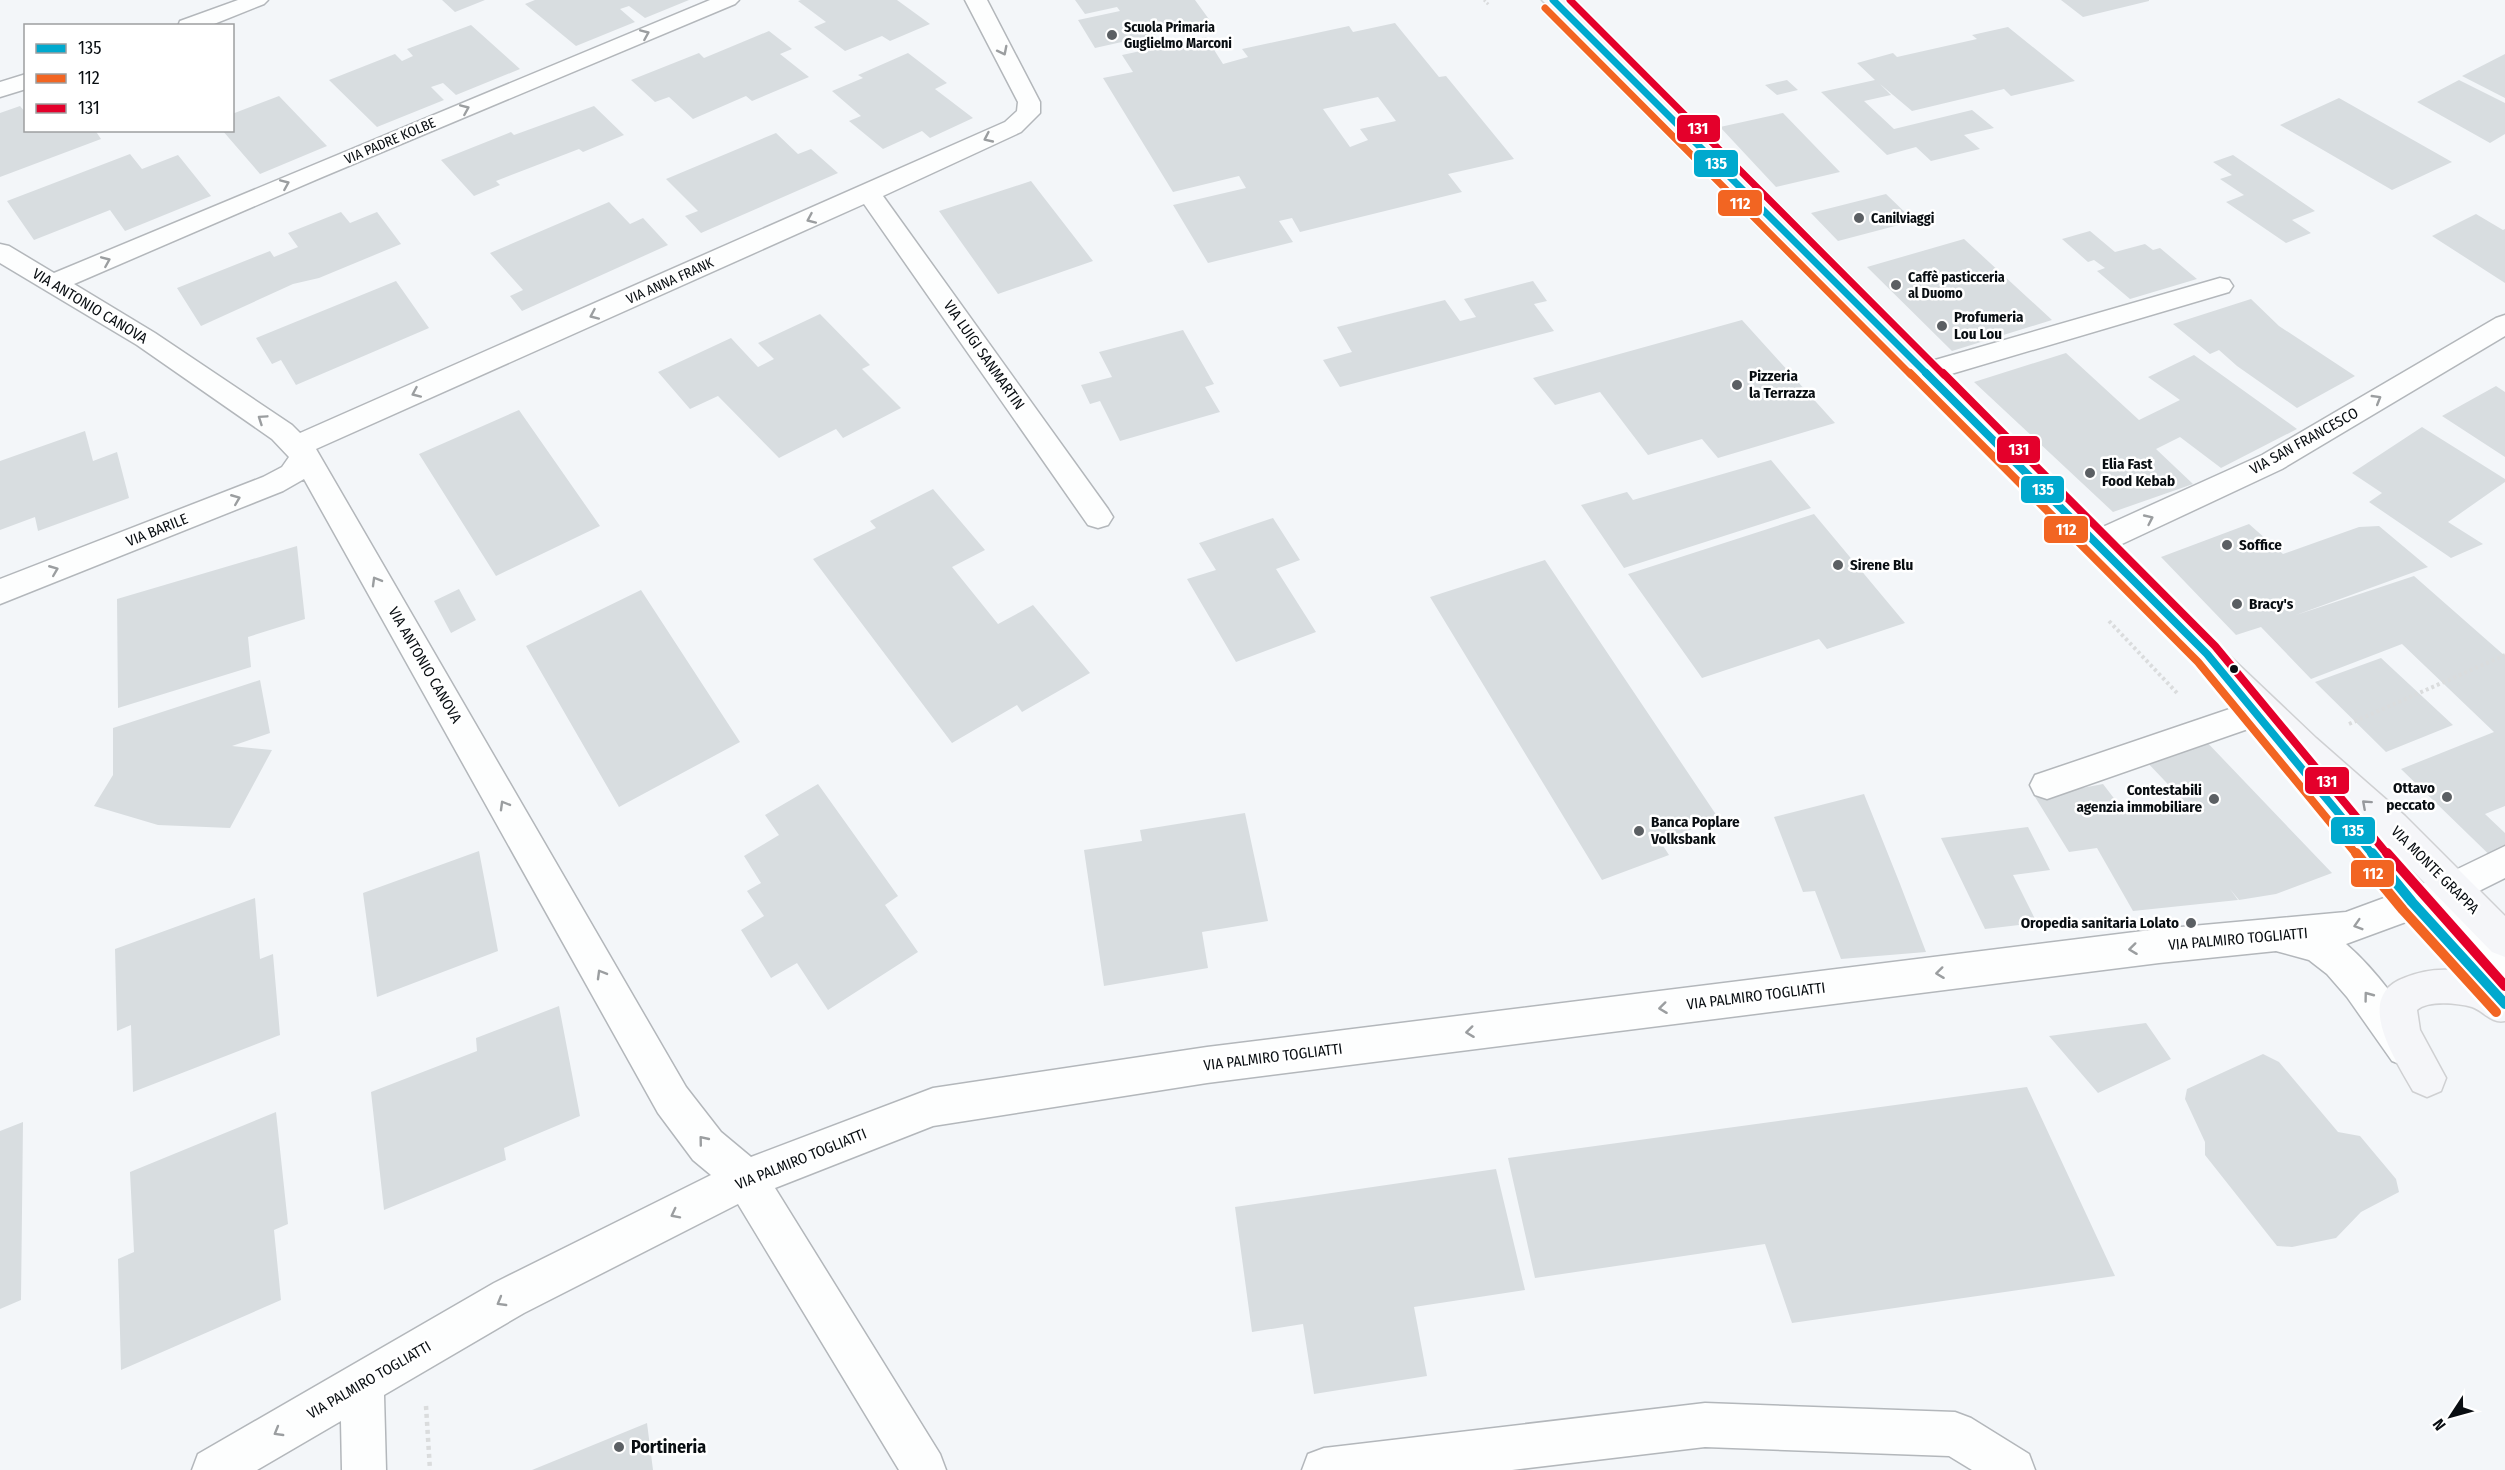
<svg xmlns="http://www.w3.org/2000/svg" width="2505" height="1470" font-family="'Fira Sans Condensed',sans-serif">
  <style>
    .building { fill: #d8dde0; fill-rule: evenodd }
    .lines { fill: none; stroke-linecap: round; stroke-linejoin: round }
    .minor-casing { stroke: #b3b7bb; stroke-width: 3 }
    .major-casing { stroke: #cfd0d2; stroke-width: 3 }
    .path-far2 { stroke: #dadcdd; stroke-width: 3; stroke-dasharray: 2 2; stroke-linecap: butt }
    .path-far1 { stroke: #dadcdd; stroke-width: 4; stroke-dasharray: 3 3; stroke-linecap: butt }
    .path { stroke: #dadcdd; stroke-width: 4.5; stroke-dasharray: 4 4; stroke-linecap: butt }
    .minor { fill: #fdfefe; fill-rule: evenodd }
    .major { fill: #f5f6f9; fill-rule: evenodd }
    .bus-1-far2-casing { stroke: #fff; stroke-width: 10 }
    .bus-1-far1-casing { stroke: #fff; stroke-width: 13 }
    .bus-1-casing { stroke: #fff; stroke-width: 15 }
    .bus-2-far2-casing { stroke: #fff; stroke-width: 10 }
    .bus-2-far1-casing { stroke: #fff; stroke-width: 13 }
    .bus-2-casing { stroke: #fff; stroke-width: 15 }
    .bus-3-far2-casing { stroke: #fff; stroke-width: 10 }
    .bus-3-far1-casing { stroke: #fff; stroke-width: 13 }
    .bus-3-casing { stroke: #fff; stroke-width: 15 }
    .bus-1-far2 { stroke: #00a9ce; stroke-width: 7 }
    .bus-1-far1 { stroke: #00a9ce; stroke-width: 8 }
    .bus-1 { stroke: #00a9ce; stroke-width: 10 }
    .bus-2-far2 { stroke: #f26522; stroke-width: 7 }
    .bus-2-far1 { stroke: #f26522; stroke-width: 8 }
    .bus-2 { stroke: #f26522; stroke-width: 10 }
    .bus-3-far2 { stroke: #e4002b; stroke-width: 7 }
    .bus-3-far1 { stroke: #e4002b; stroke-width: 8 }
    .bus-3 { stroke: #e4002b; stroke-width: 10 }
    .oneway { stroke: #9b9ea0 }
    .oneway2 { stroke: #97999d }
    .poi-dot { fill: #5b5f63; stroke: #fff; stroke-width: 2 }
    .bus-dot { fill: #090e12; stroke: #fff; stroke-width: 2 }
    .labels { text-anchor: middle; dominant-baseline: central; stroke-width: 5; stroke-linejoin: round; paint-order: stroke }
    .far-poi-label { font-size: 14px; font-weight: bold; fill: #090e12; stroke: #fff; text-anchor: start }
    .far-street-label { font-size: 14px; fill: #090e12; stroke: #fff }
    .street-label { font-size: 15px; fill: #090e12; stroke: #fff }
    .poi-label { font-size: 15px; font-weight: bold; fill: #090e12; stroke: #fff; text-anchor: start }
    .near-poi-label { font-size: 18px; font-weight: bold; fill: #090e12; stroke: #fff; text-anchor: start }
    .line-badge { stroke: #fff; stroke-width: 2 }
    .badge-label { font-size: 16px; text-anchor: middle; font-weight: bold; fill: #fff }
  </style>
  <rect width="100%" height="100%" fill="#f3f6f9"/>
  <path class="building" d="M442,0H485L455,12Z
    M535,0H689L645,18L629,6L620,9L635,22L576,46L525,4Z
    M801,0H897L930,24L890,41L882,36L845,51L814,27L826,22L798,1Z
    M1075,0H1195L1211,22L1095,48L1078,20L1120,11L1117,7L1085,14Z
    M2061,0H2149V1L2083,17Z
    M1395,23L1439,77L1446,76L1514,159L1448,174L1462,192L1300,232L1292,218L1279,221L1293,242L1208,263L1173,205L1246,188L1239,176L1173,192L1103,78L1133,72L1122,55L1206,37L1223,64L1248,57L1242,49L1349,26L1353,32ZM1378,97L1396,121L1360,129L1368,140L1350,147L1323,109Z
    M471,25L520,69L456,95L443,83L431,87L444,100L377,127L329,80L395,54L402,61L413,56L407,49Z
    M2008,27L2075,81L2011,96L2004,89L1912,111L1880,84L1891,95L1864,101L1894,129L1972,110L1994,128L1964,135L1980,149L1931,161L1916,147L1887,155L1821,92L1875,80L1857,63L1893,53L1897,57L1977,39L1972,35Z
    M769,31L792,49L780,54L809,77L752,101L746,96L693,119L669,97L655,102L631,80L699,53L704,58Z
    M908,53L947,83L935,89L973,118L930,138L922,131L883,149L849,121L861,116L832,91L863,78L858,75Z
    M2505,54V98L2462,76Z
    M1787,80L1798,90L1777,95L1765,85Z
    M2459,80L2505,103V134L2490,143L2417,102Z
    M279,96L327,146L260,174L222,130H232V114Z
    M2339,98L2452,162L2392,190L2280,125Z
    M20,106L26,113V130H95L101,139L0,177V113Z
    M594,106L624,135L583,152L579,149L496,181L500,185L474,196L441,160L511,132L514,135Z
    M1783,113L1840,172L1776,187L1720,127Z
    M776,133L798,154L811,149L838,173L701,233L685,216L698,211L666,179Z
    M130,154L142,169L178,155L211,196L125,231L110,210L34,240L7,201Z
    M2233,155L2315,211L2292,220L2311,233L2286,243L2226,202L2244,195L2220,179L2232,175L2213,162Z
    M1031,181L1093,261L998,294L939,211Z
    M1886,194L1914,221L1838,241L1811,213Z
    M609,202L630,224L643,218L668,245L522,311L510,296L523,290L490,253Z
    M341,212L350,223L377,212L401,244L319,278L293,284L201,326L177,288L270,251L274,257L298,247L288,233Z
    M2476,214L2503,230L2505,229V283L2432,236Z
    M2090,231L2115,252L2145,244L2153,250L2160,248L2197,279L2130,299L2097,271L2105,268L2094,260L2088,262L2062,239Z
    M1964,239L2052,320L1952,351L1867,267Z
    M396,281L429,328L296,385L281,360L272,364L256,338Z
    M1533,281L1547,301L1534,304L1554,331L1340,387L1323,360L1352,352L1337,327L1445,300L1460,321L1476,317L1464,299Z
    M2251,299L2279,326L2355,376L2297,408L2237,366L2219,350L2210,354L2173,324Z
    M820,314L870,365L862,369L901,408L843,438L836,429L779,458L718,396L690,409L658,372L731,338L758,367L774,359L758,343Z
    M1742,320L1835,423L1718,458L1702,439L1648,455L1600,392L1555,405L1533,378Z
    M1183,330L1214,384L1205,387L1220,412L1120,441L1100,401L1090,404L1081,385L1112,377L1099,352Z
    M2066,353L2139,420L2180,400L2148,377L2194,355L2297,429L2221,468L2180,437L2156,449L2193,484L2113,512L1974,382Z
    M2496,386L2505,392V457L2442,416Z
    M519,410L600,526L496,576L419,454Z
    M2422,427L2505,479V482L2448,522L2483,544L2451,558L2369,502L2382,493L2352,473Z
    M85,431L93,461L117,452L129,498L38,531L35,517L0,530V461Z
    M1771,460L1811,508L1624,568L1581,505L1627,492L1633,500Z
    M933,489L985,550L952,567L998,624L1033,605L1090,673L1022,712L1017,705L952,743L813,559L876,528L870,521Z
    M1814,514L1905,623L1827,649L1819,639L1702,678L1628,574Z
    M1273,518L1300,560L1276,569L1316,632L1236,662L1187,579L1216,570L1199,543Z
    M2249,524L2283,554L2359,527L2379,526L2428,567L2296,615L2414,576L2505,656V806L2485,814L2505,833V870L2401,769L2494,732L2402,644L2311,679L2261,627L2236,635L2161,557Z
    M297,546L305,619L248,637L251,667L118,708L117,599Z
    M1545,560L1719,819L1660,841L1669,855L1602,880L1430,597Z
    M459,589L476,620L451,633L434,601Z
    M641,590L740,742L619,807L526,646Z
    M2381,658L2453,725L2386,752L2315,682Z
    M260,680L270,733L232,746L272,750L230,828L158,825L94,806L113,775V728Z
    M2201,736L2332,873L2276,894L2239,900L2230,889L2238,900L2133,911L2097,848L2069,852L2035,797L2103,784L2123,810L2162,811L2184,801L2143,758Z
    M818,784L898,896L885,905L918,952L828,1010L797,963L771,978L741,930L764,916L747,891L761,883L744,856L779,835L765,815Z
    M1864,794L1900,884L1926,952L1841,959L1815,891L1803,892L1774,817Z
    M1245,813L1268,921L1202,932L1208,968L1104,986L1084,850L1142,841L1140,830Z
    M2028,827L2050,870L2013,875L2037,923L1985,929L1941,838Z
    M479,851L498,951L377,997L363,893Z
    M255,898L260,959L273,954L280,1035L133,1092L131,1025L117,1031L115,949Z
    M559,1006L580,1116L504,1148L506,1160L384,1210L371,1092L477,1051L476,1038Z
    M2146,1023L2171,1059L2098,1093L2049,1036Z
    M2263,1054L2279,1062L2338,1132L2360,1136L2396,1179L2399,1192L2361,1212L2336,1238L2292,1247L2277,1246L2205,1155V1142L2185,1099L2187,1089Z
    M2027,1087L2115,1276L1792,1323L1765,1244L1535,1278L1508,1158Z
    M276,1112L288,1224L274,1230L281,1300L121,1370L118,1259L134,1252L130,1172Z
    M23,1122L21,1300L0,1309V1131Z
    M1496,1169L1525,1290L1414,1307L1427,1376L1314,1394L1303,1324L1252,1332L1235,1207Z
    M647,1423L653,1470H532Z"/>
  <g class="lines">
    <g class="minor-casing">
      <path id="minor" d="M238,0H268L264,4L209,26H178L180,21Z
        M710,0H739L735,4L320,178L74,284L155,333L292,425L300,433L1005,122L1017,111L1018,102L965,0H987L1040,102V113L1021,132L883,196L1108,509L1113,517L1108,525L1098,528L1088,525L864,204L316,449L686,1087L721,1132L751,1157L933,1088L1207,1047L2159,929L2346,912L2441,877L2505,846V878L2455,903L2476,918L2505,946V988C2471,975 2455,933 2414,919L2346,944C2375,969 2409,1013 2424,1048L2418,1061L2405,1066L2392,1061L2347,997L2327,974L2309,960L2276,951L2159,963L1207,1083L933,1126L775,1188L940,1454L946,1470H899L738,1204L524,1313L384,1395L386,1470H342L341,1421L257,1470H192L198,1454L494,1283L711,1175L693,1160L658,1113L304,479L283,491L0,604V579L263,477L282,467L289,457L272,439L137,345L0,263V244L9,246L54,273Z
        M26,74V89L0,97V82Z
        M2220,278L2229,280L2233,286L2229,292L1924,382L1914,380L1910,373L1914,366Z
        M2505,315V336L2282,469L2107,551L2096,554L2085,551L2081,543L2085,535L2262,455L2496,318Z
        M2256,700L2268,704L2272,713L2268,722L2047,799L2035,795L2030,785L2035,775Z
        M1705,1403L1955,1412L1971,1418L2029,1454L2035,1470H1972L1949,1456L1705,1447L1512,1470H1302L1308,1454L1324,1448Z"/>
    </g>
    <g class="major-casing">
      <path id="major" d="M1542,0H1565L2218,645L2316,738L2405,816L2505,916V957L2492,952L2376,833L2425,891L2505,977V1021C2491,1024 2484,1011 2472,1007C2458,1003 2428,1000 2417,1010L2420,1030L2446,1078L2441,1091L2427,1097L2413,1091C2397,1062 2352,997 2404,978C2419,972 2433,969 2450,970L2399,913L2286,775L2281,765L2289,754Z"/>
    </g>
    <path class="path-far2" d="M1484,0L1489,5"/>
    <path class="path-far1" d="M2109,621L2178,694
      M2349,724L2505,655"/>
    <path class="path" d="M426,1406L430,1470"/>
    <use href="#minor" class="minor"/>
    <use href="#major" class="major"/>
    <g class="bus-1-far2-casing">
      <path id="bus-1-far2" d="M1553,0L1928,375"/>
    </g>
    <g class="bus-1-far1-casing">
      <path id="bus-1-far1" d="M1926,373L2207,654L2373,855"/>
    </g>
    <g class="bus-1-casing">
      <path id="bus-1" d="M2372,853L2412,902L2505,1004"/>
    </g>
    <g class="bus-2-far2-casing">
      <path id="bus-2-far2" d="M1545,8L1911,375"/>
    </g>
    <g class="bus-2-far1-casing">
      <path id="bus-2-far1" d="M1910,373L2198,662L2357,855"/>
    </g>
    <g class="bus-2-casing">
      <path id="bus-2" d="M2356,853L2403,910L2496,1012"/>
    </g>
    <g class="bus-3-far2-casing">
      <path id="bus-3-far2" d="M1570,0L1944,375"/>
    </g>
    <g class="bus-3-far1-casing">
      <path id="bus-3-far1" d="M1943,373L2215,646L2388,855"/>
    </g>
    <g class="bus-3-casing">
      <path id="bus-3" d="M2387,853L2505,986"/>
    </g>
    <use href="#bus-1-far2" class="bus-1-far2"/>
    <use href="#bus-1-far1" class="bus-1-far1"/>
    <use href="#bus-1" class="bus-1"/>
    <use href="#bus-2-far2" class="bus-2-far2"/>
    <use href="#bus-2-far1" class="bus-2-far1"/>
    <use href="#bus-2" class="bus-2"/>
    <use href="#bus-3-far2" class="bus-3-far2"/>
    <use href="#bus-3-far1" class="bus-3-far1"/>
    <use href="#bus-3" class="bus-3"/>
  </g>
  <defs><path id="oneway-chevron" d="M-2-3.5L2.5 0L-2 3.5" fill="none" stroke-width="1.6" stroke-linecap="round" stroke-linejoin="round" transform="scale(1.5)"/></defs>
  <g class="oneway">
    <use href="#oneway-chevron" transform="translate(645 34) rotate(-23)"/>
    <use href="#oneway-chevron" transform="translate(1003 51) rotate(63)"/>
    <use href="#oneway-chevron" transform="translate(465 109) rotate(-23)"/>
    <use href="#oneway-chevron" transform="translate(988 138) rotate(155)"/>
    <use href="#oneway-chevron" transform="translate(285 184) rotate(-23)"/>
    <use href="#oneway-chevron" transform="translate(811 219) rotate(156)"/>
    <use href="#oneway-chevron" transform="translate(106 261) rotate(-23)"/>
    <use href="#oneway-chevron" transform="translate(594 315) rotate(156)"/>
    <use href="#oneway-chevron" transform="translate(416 393) rotate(156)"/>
    <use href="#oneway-chevron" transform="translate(2377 399) rotate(-31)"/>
    <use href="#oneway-chevron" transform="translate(262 419) rotate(-146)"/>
    <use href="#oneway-chevron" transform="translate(236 499) rotate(-22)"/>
    <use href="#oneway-chevron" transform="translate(2149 519) rotate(-25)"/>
    <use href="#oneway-chevron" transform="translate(54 570) rotate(-22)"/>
    <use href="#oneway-chevron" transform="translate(376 581) rotate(-120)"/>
    <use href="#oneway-chevron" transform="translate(504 805) rotate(-120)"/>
    <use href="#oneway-chevron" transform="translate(2358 925) rotate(163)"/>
    <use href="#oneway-chevron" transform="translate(2133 949) rotate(173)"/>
    <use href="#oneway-chevron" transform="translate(1940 973) rotate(173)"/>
    <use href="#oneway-chevron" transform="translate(601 974) rotate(-120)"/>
    <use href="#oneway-chevron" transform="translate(2368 996) rotate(-127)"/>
    <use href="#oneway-chevron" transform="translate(1663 1008) rotate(173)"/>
    <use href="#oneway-chevron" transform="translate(1470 1032) rotate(173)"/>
    <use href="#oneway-chevron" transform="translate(703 1140) rotate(-129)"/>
    <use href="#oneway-chevron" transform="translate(675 1214) rotate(153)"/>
    <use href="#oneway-chevron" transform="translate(501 1302) rotate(150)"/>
    <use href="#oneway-chevron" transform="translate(278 1432) rotate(150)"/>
  </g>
  <use class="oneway2" href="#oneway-chevron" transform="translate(2366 804) rotate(-138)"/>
  <g class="poi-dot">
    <circle cx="1112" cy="35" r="6"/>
    <circle cx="1859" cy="218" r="6"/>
    <circle cx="1896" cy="285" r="6"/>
    <circle cx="1942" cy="326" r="6"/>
    <circle cx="1737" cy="385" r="6"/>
    <circle cx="2090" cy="473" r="6"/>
    <circle cx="2227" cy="545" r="6"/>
    <circle cx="1838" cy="565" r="6"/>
    <circle cx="2237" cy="604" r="6"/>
    <circle cx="2447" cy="797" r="6"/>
    <circle cx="2214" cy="799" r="6"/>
    <circle cx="1639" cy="831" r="6"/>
    <circle cx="2191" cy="923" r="6"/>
    <circle cx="619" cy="1447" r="6"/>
  </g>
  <circle class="bus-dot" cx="2234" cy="669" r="5"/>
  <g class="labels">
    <g class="far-poi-label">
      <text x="1124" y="27">Scuola Primaria<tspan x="1124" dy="16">Guglielmo Marconi</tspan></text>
      <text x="1871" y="218">Canilviaggi</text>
      <text x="1908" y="277">Caffè pasticceria<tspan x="1908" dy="16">al Duomo</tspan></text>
    </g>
    <g class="far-street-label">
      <text transform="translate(390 141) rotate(-23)">VIA PADRE KOLBE</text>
      <text transform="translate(670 281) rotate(-24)">VIA ANNA FRANK</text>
    </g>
    <g class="street-label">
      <text transform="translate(90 306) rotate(31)">VIA ANTONIO CANOVA</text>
      <text transform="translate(984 355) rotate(55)">VIA LUIGI SANMARTIN</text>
      <text transform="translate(2304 441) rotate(-29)">VIA SAN FRANCESCO</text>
      <text transform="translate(157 530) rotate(-22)">VIA BARILE</text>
      <text transform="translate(425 665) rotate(60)">VIA ANTONIO CANOVA</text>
      <text transform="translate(2435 870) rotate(45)">VIA MONTE GRAPPA</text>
      <text transform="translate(2238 939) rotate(-5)">VIA PALMIRO TOGLIATTI</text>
      <text transform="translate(1756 996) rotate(-7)">VIA PALMIRO TOGLIATTI</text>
      <text transform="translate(1273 1057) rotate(-7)">VIA PALMIRO TOGLIATTI</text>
      <text transform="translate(801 1159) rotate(-22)">VIA PALMIRO TOGLIATTI</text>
      <text transform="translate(369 1380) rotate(-30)">VIA PALMIRO TOGLIATTI</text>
    </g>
    <g class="poi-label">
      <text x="1954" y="317">Profumeria<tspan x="1954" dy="17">Lou Lou</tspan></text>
      <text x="1749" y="376">Pizzeria<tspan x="1749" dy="17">la Terrazza</tspan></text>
      <text x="2102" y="464">Elia Fast<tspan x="2102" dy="17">Food Kebab</tspan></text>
      <text x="2239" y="545">Soffice</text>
      <text x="1850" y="565">Sirene Blu</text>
      <text x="2249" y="604">Bracy's</text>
      <text x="2435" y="788" text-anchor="end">Ottavo<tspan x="2435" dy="17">peccato</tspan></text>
      <text x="2202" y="790" text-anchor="end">Contestabili<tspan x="2202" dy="17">agenzia immobiliare</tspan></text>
      <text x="1651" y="822">Banca Poplare<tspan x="1651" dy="17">Volksbank</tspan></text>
      <text x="2179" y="923" text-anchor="end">Oropedia sanitaria Lolato</text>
    </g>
    <g class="near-poi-label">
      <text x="631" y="1447">Portineria</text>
    </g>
  </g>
  <g class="line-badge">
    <rect x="1676" y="114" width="45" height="29" rx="6" fill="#e4002b"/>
    <rect x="1693" y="149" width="46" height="29" rx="6" fill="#00a9ce"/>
    <rect x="1717" y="189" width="46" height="28" rx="6" fill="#f26522"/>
    <rect x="1996" y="435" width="45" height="29" rx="6" fill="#e4002b"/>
    <rect x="2020" y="475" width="45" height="29" rx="6" fill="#00a9ce"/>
    <rect x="2043" y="515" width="46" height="29" rx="6" fill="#f26522"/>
    <rect x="2304" y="766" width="46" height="29" rx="6" fill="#e4002b"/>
    <rect x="2330" y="816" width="46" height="29" rx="6" fill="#00a9ce"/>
    <rect x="2350" y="859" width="45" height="29" rx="6" fill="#f26522"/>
  </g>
  <g class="badge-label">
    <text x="1698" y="134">131</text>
    <text x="1716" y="169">135</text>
    <text x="1740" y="209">112</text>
    <text x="2019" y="455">131</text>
    <text x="2043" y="495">135</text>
    <text x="2066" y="535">112</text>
    <text x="2327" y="787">131</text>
    <text x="2353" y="836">135</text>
    <text x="2373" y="879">112</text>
  </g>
  <rect x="24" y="24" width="210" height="108" fill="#ffffff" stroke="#9d9fa0" stroke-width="1.5"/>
  <rect x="36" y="44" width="30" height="9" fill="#00a9ce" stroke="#9d9fa0" stroke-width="1.5"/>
  <text x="78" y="54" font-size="18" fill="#090e12">135</text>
  <rect x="36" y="74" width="30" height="9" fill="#f26522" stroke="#9d9fa0" stroke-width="1.5"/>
  <text x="78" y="84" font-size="18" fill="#090e12">112</text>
  <rect x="36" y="104" width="30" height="9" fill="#e4002b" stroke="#9d9fa0" stroke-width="1.5"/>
  <text x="78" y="114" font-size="18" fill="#090e12">131</text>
  <g transform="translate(2451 1416) rotate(234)" stroke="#ffffff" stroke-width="4.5" paint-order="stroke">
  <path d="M0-4.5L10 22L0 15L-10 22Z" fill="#090e12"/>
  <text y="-9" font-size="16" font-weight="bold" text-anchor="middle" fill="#090e12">N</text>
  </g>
</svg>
